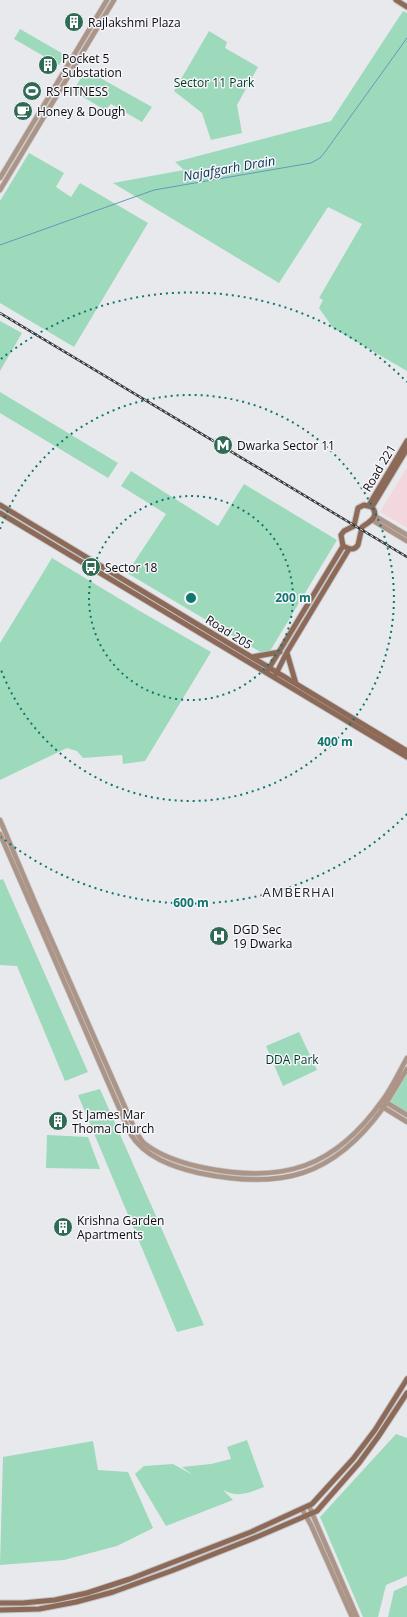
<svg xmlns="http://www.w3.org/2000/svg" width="407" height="1617" font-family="'Open Sans',sans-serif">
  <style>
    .education { fill: #f2d8de }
    .green { fill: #9ddabb }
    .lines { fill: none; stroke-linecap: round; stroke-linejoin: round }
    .stream { stroke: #6299bc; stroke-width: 1 }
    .tertiary-casing { stroke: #c5c6c9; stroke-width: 6 }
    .secondary-casing { stroke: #c5c6c9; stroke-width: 7 }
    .tertiary { stroke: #ac9487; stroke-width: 4.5 }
    .secondary { stroke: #8d6a58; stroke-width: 5 }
    .rail-casing { stroke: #37383a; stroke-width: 2.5 }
    .rail { stroke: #f6f6fa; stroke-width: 1; stroke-dasharray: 3; stroke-linecap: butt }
    .ring { fill: none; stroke: #0f766e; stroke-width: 2; stroke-dasharray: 2 4 }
    .labels { text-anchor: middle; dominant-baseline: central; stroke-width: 3; stroke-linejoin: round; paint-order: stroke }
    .poi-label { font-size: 12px; fill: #0c0c0e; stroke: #f6f6fa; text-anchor: start }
    .park-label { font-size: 12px; fill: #013824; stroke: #f6f6fa }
    .street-label { font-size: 12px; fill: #0c0c0e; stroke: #f6f6fa }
    .water-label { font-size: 13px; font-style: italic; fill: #04344d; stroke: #f6f6fa }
    .neighbourhood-label { font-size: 13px; letter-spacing: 1px; fill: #292a2d; stroke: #f6f6fa }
    .centre { fill: #0f766e; stroke: #f6f6fa; stroke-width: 2 }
    .ring-label { font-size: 12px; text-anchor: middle; font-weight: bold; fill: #0f766e; stroke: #f6f6fa; stroke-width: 3; stroke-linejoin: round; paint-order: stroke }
  </style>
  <rect width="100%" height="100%" fill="#e8e9ed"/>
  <path class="education" d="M407,467V528L380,512Z"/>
  <path class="green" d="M403,11L407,13V371L333,328L319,308L323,300L319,298L362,224L328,207L279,283L113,183L184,170L175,162L331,121Z
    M20,29L65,55L59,65L14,39Z
    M209,31L227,42L225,48L258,67L237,105L242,133L211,140L202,113L174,91Z
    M86,70L152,107L142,122L111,104L105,110L73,91Z
    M29,153L64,173L56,187L71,197L80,183L148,223L74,347L0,303V201Z
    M0,321L22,333L0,371Z
    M0,392L118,463L108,478L0,413Z
    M131,471L218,526L244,484L337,540L267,656L127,573L166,514L121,486Z
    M52,558L138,610L211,652L145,761L123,764L122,755L83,758L77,751L67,748L0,780V643Z
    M3,879L88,1072L65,1081L17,966L0,965V880Z
    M299,1032L317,1070L283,1086L266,1046Z
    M407,1072V1112L388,1102Z
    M100,1089L204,1325L177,1332L78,1095Z
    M47,1135L88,1137L100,1169L46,1168Z
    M396,1434L407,1438V1576L386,1585L378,1617H363L320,1517Z
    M247,1440L264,1487C248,1493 239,1498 223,1490L233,1500L166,1526L135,1474L144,1466L173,1464L193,1475L182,1467L211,1464L231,1459L227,1447Z
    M93,1441L98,1470L128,1472L153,1528L117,1546L64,1560L0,1565L3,1457Z
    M407,1585V1617H388L394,1591Z"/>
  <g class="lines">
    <path class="stream" d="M0,245L154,190L311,163L320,158L325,152L407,38"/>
    <g class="tertiary-casing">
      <path id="tertiary" d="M0,178L107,0
        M0,190L114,0
        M375,516L407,535
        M372,520L407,541
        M0,820L36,905L135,1130C138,1135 141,1141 145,1144C162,1157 185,1164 205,1168C284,1184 335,1167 382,1101C392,1088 399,1072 407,1058
        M0,834L130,1133C144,1157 173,1167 199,1173C281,1190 333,1177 383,1108C392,1095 399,1081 407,1069
        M384,1101L407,1115
        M381,1106L407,1122
        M309,1506L357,1617
        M302,1509L311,1525L352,1617"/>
    </g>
    <g class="secondary-casing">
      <path id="secondary" d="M396,0L407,7
        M0,505L407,751
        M364,505L372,507C380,517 369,522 362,527L358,545C354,551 349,549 343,546L341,535L344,531L354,526L358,508Z
        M369,505L407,441
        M372,507L407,449
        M0,513L407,757
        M287,653L296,684
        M252,657L280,652
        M268,670L343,546
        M276,674L287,652L349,549
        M0,1603H23L55,1600L87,1593L130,1579L251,1532L312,1504L353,1459L375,1430L407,1379
        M0,1610L39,1609L76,1602L113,1592L171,1571L259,1536L317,1511L359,1463L378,1437L407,1393"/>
    </g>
    <use href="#tertiary" class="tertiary"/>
    <use href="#secondary" class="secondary"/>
    <g class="rail-casing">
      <path id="rail" d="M0,313L407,557"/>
    </g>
    <use href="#rail" class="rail"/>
  </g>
  <g class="ring">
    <circle cx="191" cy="598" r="102"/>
    <path d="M0 529A203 203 0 1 1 0 667"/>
    <path d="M407 814A305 305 0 0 1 1 837M1 359A305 305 0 0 1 407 382"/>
  </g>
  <defs>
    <g id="building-disc" transform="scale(1)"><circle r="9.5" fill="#2f6a53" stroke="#f6f6fa"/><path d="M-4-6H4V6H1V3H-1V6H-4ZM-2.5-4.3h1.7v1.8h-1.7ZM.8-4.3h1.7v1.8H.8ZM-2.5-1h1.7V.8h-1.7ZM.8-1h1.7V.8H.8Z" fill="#fff"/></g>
    <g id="stadium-disc" transform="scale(1)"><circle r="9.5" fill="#2f6a53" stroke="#f6f6fa"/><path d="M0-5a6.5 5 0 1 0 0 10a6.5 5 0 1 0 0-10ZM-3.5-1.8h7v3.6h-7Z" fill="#fff"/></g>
    <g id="cafe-disc" transform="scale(1)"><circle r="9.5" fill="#2f6a53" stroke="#f6f6fa"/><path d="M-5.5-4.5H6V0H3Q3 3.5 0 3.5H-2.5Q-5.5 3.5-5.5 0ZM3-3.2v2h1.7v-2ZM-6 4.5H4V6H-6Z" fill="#fff"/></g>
    <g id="metro-disc" transform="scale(1)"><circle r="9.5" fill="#2f6a53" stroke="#f6f6fa"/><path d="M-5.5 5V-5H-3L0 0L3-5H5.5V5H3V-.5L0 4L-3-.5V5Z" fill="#fff"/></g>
    <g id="bus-disc" transform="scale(1)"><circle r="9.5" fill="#2f6a53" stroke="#f6f6fa"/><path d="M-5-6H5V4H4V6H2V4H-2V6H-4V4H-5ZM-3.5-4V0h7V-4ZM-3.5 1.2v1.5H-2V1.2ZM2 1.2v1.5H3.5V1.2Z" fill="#fff"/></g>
    <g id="hospital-disc" transform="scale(1)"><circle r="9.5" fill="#2f6a53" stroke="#f6f6fa"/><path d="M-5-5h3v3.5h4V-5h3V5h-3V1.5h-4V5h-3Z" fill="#fff"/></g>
  </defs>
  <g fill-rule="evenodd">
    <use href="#building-disc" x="74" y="22"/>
    <use href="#building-disc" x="48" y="65"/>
    <use href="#stadium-disc" x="32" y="91"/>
    <use href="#cafe-disc" x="23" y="111"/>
    <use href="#metro-disc" x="223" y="445"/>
    <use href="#bus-disc" x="91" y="567"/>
    <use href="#hospital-disc" x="219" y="936"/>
    <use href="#building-disc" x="58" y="1121"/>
    <use href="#building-disc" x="63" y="1227"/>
  </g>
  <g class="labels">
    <g class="poi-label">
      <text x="88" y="22">Rajlakshmi Plaza</text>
      <text x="62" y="58">Pocket 5<tspan x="62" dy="14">Substation</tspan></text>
      <text x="46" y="91">RS FITNESS</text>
      <text x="37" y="111">Honey &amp; Dough</text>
      <text x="237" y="445">Dwarka Sector 11</text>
      <text x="105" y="567">Sector 18</text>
      <text x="233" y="929">DGD Sec<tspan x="233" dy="14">19 Dwarka</tspan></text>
      <text x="72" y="1114">St James Mar<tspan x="72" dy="14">Thoma Church</tspan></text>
      <text x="77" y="1220">Krishna Garden<tspan x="77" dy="14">Apartments</tspan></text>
    </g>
    <g class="park-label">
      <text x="214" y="82">Sector 11 Park</text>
      <text x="292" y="1059">DDA Park</text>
    </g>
    <g class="street-label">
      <text transform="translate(379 468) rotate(-59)">Road 221</text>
      <text transform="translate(229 632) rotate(32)">Road 205</text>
    </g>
    <g class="water-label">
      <text transform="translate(229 168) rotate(-10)">Najafgarh Drain</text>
    </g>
    <g class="neighbourhood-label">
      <text x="299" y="892">AMBERHAI</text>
    </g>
  </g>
  <circle cx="191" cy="598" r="6" class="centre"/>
  <g class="ring-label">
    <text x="293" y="602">200 m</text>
    <text x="335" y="746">400 m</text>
    <text x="191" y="907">600 m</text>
  </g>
</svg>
